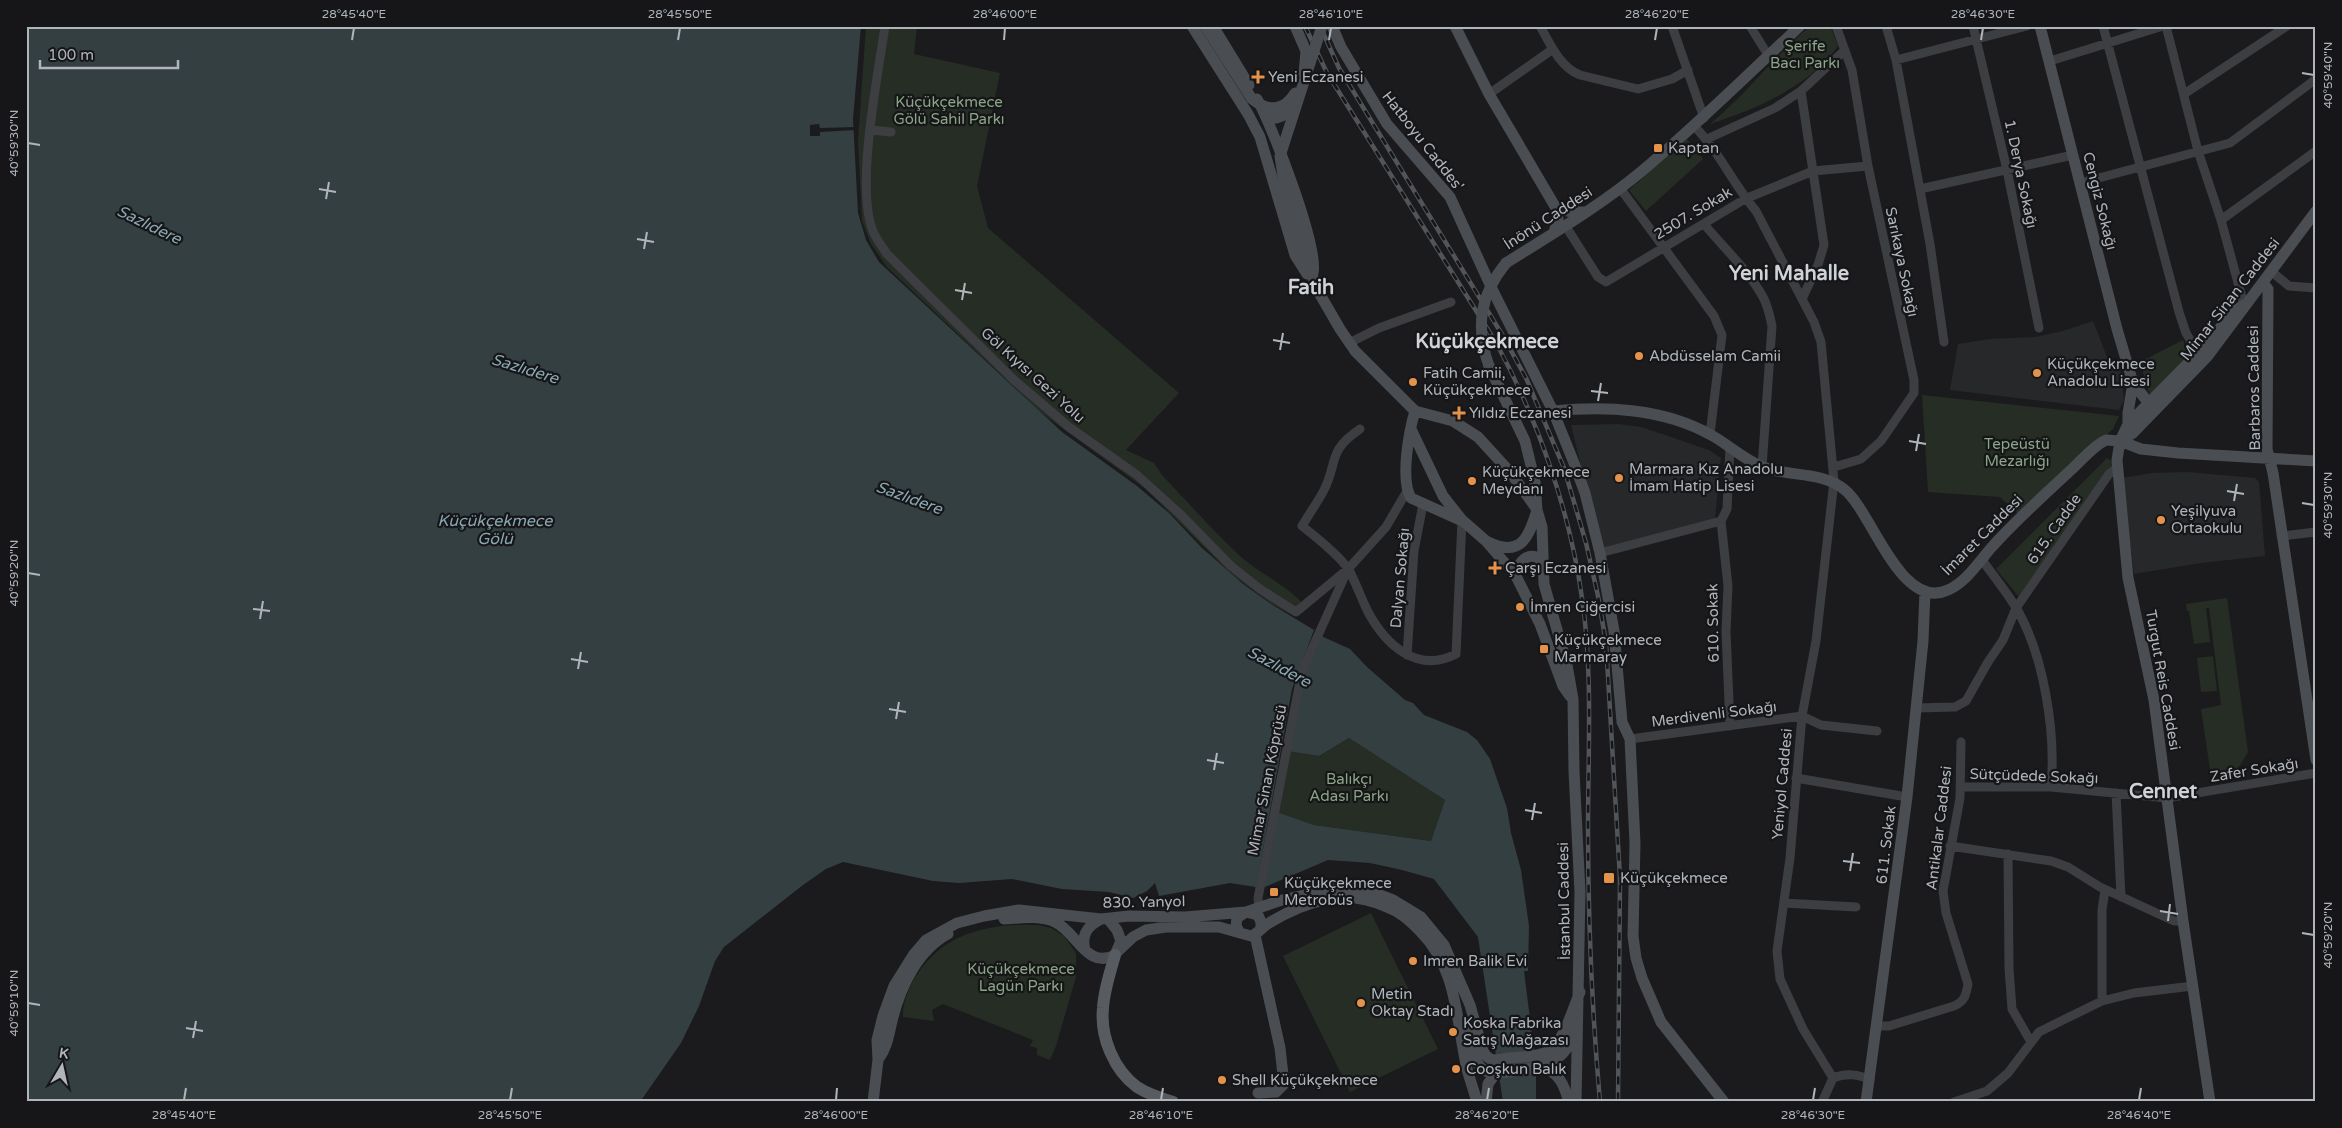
<svg xmlns="http://www.w3.org/2000/svg" width="2342" height="1128" font-family="'Varela Round',sans-serif">
  <style>
    .built { fill: #27282a }
    .green { fill: #252d25 }
    .water { fill: #343f42 }
    .pier { fill: #1b1b1d }
    .lines { fill: none; stroke-linecap: round; stroke-linejoin: round }
    .street { stroke: #3c3e42; stroke-width: 9 }
    .secondary { stroke: #4a4e52; stroke-width: 11 }
    .primary { stroke: #585c61; stroke-width: 12 }
    .rail-casing { stroke: #515559; stroke-width: 4.5 }
    .rail { stroke: #161618; stroke-width: 2.5; stroke-dasharray: 8; stroke-linecap: butt }
    .secondary-bridge { stroke: #4a4e52; stroke-width: 11 }
    .ticks { fill: none; stroke: #afb5bb; stroke-width: 2 }
    .poi-dot { fill: #e5934b; stroke: #161618; stroke-width: 2 }
    .labels { text-anchor: middle; dominant-baseline: central; stroke-width: 4.5; stroke-linejoin: round; paint-order: stroke }
    .park-label { font-size: 15px; fill: #8ba587; stroke: #161618 }
    .poi-label { font-size: 15px; fill: #afb5bb; stroke: #161618; text-anchor: start }
    .street-label { font-size: 15px; fill: #afb5bb; stroke: #161618 }
    .water-label { font-size: 16px; font-style: italic; fill: #89a8b3; stroke: #161618 }
    .district-label { font-size: 20px; font-weight: bold; fill: #cfd3d8; stroke: #161618 }
    .neatline { fill: none; stroke: #afb5bb; stroke-width: 2 }
    .ticks-label { font-size: 12px; text-anchor: middle; fill: #afb5bb }
  </style>
  <rect width="100%" height="100%" fill="#1b1b1d"/>
  <path class="built" d="M2093,321L2109,362L2119,359L2124,400L2119,410L1950,390L1958,344L1989,339L2035,337L2063,331Z
    M1619,424L1641,427L1668,436L1709,450L1721,458L1715,518L1659,537L1602,551L1571,425Z
    M2187,472L2255,478L2259,482L2265,556L2201,563L2134,574L2122,478L2152,473Z"/>
  <path class="green" d="M866,26H917L914,54L1000,73L977,186L988,228L1179,393L1126,450L1154,463L1162,475C1188,502 1213,531 1240,556C1260,574 1287,585 1304,605L1292,615L1270,603L1231,574L1146,489L1040,412L886,266L871,244L862,221L858,141Z
    M1810,26H1830L1838,46C1809,87 1756,109 1710,124C1746,94 1774,57 1810,26Z
    M1687,139L1703,159L1646,211L1629,190Z
    M2183,340L2189,356L2153,393H2149L2140,362Z
    M1922,395L2119,416L2113,429L2019,515L2000,497L1928,492Z
    M2107,458L2115,464L2019,597L1996,569Z
    M2227,598L2248,752C2237,772 2234,775 2211,776L2201,709L2221,705L2209,608H2206L2210,642L2194,644L2189,611H2187L2186,604Z
    M2213,656L2217,691L2201,692L2197,658Z
    M1349,738L1445,800L1431,841L1314,825L1277,812L1287,751L1319,756Z
    M1371,913L1438,1049L1350,1092L1283,956Z
    M1012,925H1038L1051,928L1064,936L1076,953V977L1056,1046L1050,1060L1037,1055V1048L1030,1046L1033,1040L943,1004L932,1010L934,1021L903,1017C902,1005 907,994 912,983C935,942 967,929 1012,925Z"/>
  <path class="water" d="M26,26H861L853,119L858,213L866,240L879,262L1062,432L1137,486L1169,513L1201,547L1243,584L1271,604L1314,630L1292,689L1256,887L1230,883L1159,896L1155,883L1147,891L1133,898L1109,892L1062,889L1012,879L959,883L933,881L843,862L826,869L803,885L724,947L715,961L699,1006L681,1043L640,1102H26Z
    M1319,635L1350,649L1367,667L1405,700L1413,703L1424,715L1467,732L1477,740L1490,759L1507,808L1511,833L1521,870L1529,926L1528,971H1524L1536,1067V1102H1503L1478,937L1434,879L1402,870L1370,863L1328,860L1260,889L1277,812L1314,825L1431,841L1445,800L1349,738L1319,756L1287,751L1302,671Z"/>
  <path class="pier" d="M819,124L820,128L856,127V130L820,132V136H810V125Z"/>
  <g class="lines">
    <path class="street" d="M885,26C878,76 855,187 873,231C876,239 882,246 887,254L1014,380L1069,427L1137,475L1180,514L1231,566L1260,589L1296,612L1348,569L1386,527L1407,491
      M1540,26C1550,44 1560,67 1580,75L1638,89L1672,79L1688,70
      M1672,26L1704,118
      M1750,26L1768,55
      M1886,26L1896,60L1930,244L1944,342
      M1973,26L2007,170L2039,328
      M2103,26L2179,312L2186,333L2198,353
      M2166,26L2198,151L2221,220L2244,305
      M1896,60L2027,26
      M2050,61L2163,26
      M1801,91L1824,245L1818,265L1802,299
      M1489,94L1553,49
      M2184,94L2287,26
      M1694,126C1719,151 1733,184 1756,211L1814,322L1821,342L1834,481L1816,641L1802,716L1790,858L1777,951L1780,979L1803,1029L1833,1078
      M871,130L891,132
      M1707,139L1775,108L1801,91L1845,50
      M2080,183L2230,143L2316,79
      M1620,188L1714,316L1722,335L1710,434
      M1920,189L2073,155
      M2221,220L2316,151
      M1704,224C1723,247 1748,270 1763,297C1768,306 1770,316 1772,326L1762,467
      M1565,225L1598,277L1606,282L1745,199L1813,171L1868,166
      M2272,272L2289,286L2316,288
      M1349,343L1379,328L1451,302
      M1360,429C1326,452 1339,462 1323,492C1317,503 1309,514 1302,526C1316,537 1339,555 1349,570C1356,583 1361,598 1368,612C1386,645 1417,674 1456,654L1462,520
      M1834,467L1861,459L1881,441L1914,393V380L1868,166L1852,70L1836,26
      M1721,521L1728,586L1726,631L1730,726
      M2281,536L2316,532
      M1600,553L1721,521L1727,509L1730,447
      M1982,560C1993,575 2005,590 2015,606C2044,653 2056,733 2051,787
      M1407,655L1414,551L1423,504
      M1916,708L1955,707L1966,701L1988,662L2003,640L2016,608L2109,474L2117,468
      M1630,739L1802,716L1821,725L1877,731
      M1796,778L1907,797
      M1961,787H2051L2167,798L2316,773
      M2116,793L2121,897
      M1950,846L2051,861L2068,867L2100,887L2174,921H2183
      M2008,854L2009,968L2012,1009L2031,1042
      M1784,903L1856,907
      M1259,908L1258,898L1302,671L1347,571
      M2102,1001V910L2105,890
      M1876,1026H1889L1954,1006C1965,1001 1966,995 1968,984L1946,913L1943,891L1960,798L1961,742
      M1822,1102L1833,1078C1845,1073 1859,1074 1870,1080
      M1954,1102L1987,1091L2008,1073L2039,1032L2061,1021L2102,1001L2134,993L2193,986"/>
    <path class="secondary" d="M1192,26L1248,114L1260,137L1295,255L1307,274
      M1213,26L1249,85
      M1295,26L1306,51L1304,74
      M1332,26L1341,47L1387,124L1450,197L1493,291L1553,411L1574,463L1585,493L1600,553L1614,631L1622,722L1630,739L1635,843L1633,936L1636,958L1642,978L1661,1022L1724,1102
      M1455,26L1489,94L1556,208L1558,219L1554,232
      M2040,26L2117,329L2133,383L2147,401L2158,402L2166,399
      M1257,99C1272,125 1319,247 1313,273
      M1265,114L1276,118L1282,116L1293,106
      M1556,208L1571,212H1586
      M1307,262L1318,291L1340,329L1355,351L1415,411L1453,421L1478,437L1510,472L1536,508
      M1506,263C1552,234 1600,206 1642,171C1697,125 1747,75 1800,26
      M2263,283L2268,289L2267,449L2273,473L2316,760
      M1489,366L1525,441L1535,482L1537,510L1542,527L1544,584L1567,665L1573,699L1574,771L1580,892L1576,1102
      M1415,411C1409,431 1400,480 1411,498L1460,520
      M1553,411C1606,406 1663,408 1711,435C1728,444 1744,460 1763,467C1789,477 1823,471 1845,490C1872,512 1901,612 1948,590C1966,582 1978,563 1991,548C2016,520 2044,495 2072,469C2082,460 2093,446 2106,440L2120,441L2141,449L2178,453L2316,461
      M2128,424V413L2133,383
      M1411,429L1443,496L1462,520L1486,541L1516,576L1540,624L1563,686L1570,696
      M2120,441L2133,433L2207,357L2316,211
      M1488,542C1521,558 1529,537 1537,510
      M1516,576C1517,561 1532,547 1544,564
      M1004,919C1020,918 1040,915 1055,922C1077,932 1087,970 1115,955L1121,941L1117,930L1108,919
      M1240,933L1236,926L1237,918L1246,912L1258,915L1261,922V928
      M1255,935L1280,1048L1284,1084L1276,1092L1258,1093
      M1085,950C1081,935 1087,926 1101,919
      M1117,952L1133,937L1146,930L1166,927H1219L1251,936C1258,934 1262,927 1269,923C1287,912 1307,903 1328,899C1349,895 1367,898 1387,907C1401,912 1410,921 1420,931C1458,969 1456,1021 1467,1069C1470,1080 1474,1091 1477,1102
      M1468,1027C1470,1040 1472,1062 1484,1070C1493,1076 1504,1072 1514,1071C1542,1067 1569,1063 1574,1028
      M878,1060C888,1047 889,1032 893,1017C901,986 918,950 948,934
      M1543,1067C1560,1074 1564,1085 1569,1102
      M873,1102L878,1060L877,1040L883,1016L894,986L914,954L926,940L957,923L984,916L1019,910L1101,919L1129,916L1185,917L1246,912L1282,900L1335,888L1364,889L1393,900L1421,917L1444,945L1470,1005L1483,1051C1489,1063 1497,1060 1509,1058C1521,1057 1536,1057 1547,1052C1563,1045 1573,1008 1580,992
      M1486,1102L1488,1084L1495,1074
      M1866,1102L1907,797L1923,641L1925,591
      M2210,1102L2183,921L2154,700L2128,578L2117,460L2120,441L2128,424L2198,353L2236,310L2244,305"/>
    <path class="primary" d="M1115,955C1110,973 1104,990 1103,1008C1100,1037 1114,1070 1137,1087C1148,1094 1160,1098 1173,1102"/>
    <g class="rail-casing">
      <path id="rail" d="M1305,26L1327,73L1495,341C1537,417 1570,511 1582,598C1593,671 1588,755 1588,829C1588,919 1592,1011 1600,1102
        M1320,26L1339,68L1503,336L1526,378L1564,468L1586,543L1598,596L1606,643L1620,878L1618,1102"/>
    </g>
    <use href="#rail" class="rail"/>
    <path class="secondary-bridge" d="M1205,26L1252,99C1268,112 1284,111 1295,93
      M1307,262L1286,197L1280,156L1322,26
      M1489,366C1475,327 1480,295 1506,263"/>
  </g>
  <path class="ticks" d="M352,40L354,28M678,40L680,28M1004,40L1005,28M1329,40L1331,28M1655,40L1657,28M1981,40L1983,28M2302,73L2314,75M28,143L40,145M319,189L336,192M326,199L329,182M637,239L654,242M644,249L647,232M955,290L972,293M962,300L965,283M1273,340L1290,343M1280,350L1283,333M1591,391L1608,393M1598,401L1601,383M1909,441L1926,444M1916,451L1919,434M2227,491L2244,494M2234,501L2237,484M2302,503L2314,505M28,573L40,575M253,609L270,611M260,619L263,601M571,659L588,662M578,669L581,652M889,709L906,712M896,719L899,702M1207,760L1224,763M1214,770L1217,753M1525,810L1542,813M1532,820L1535,803M1843,861L1860,863M1850,871L1853,853M2160,911L2178,914M2168,921L2170,904M2302,933L2314,935M28,1003L40,1005M186,1028L203,1031M193,1038L196,1021M184,1100L186,1088M510,1100L512,1088M836,1100L837,1088M1161,1100L1163,1088M1487,1100L1489,1088M1813,1100L1815,1088M2139,1100L2141,1088"/>
  <g class="poi-dot">
    <path d="M1255.5 69.5h5v5h5v5h-5v5h-5v-5h-5v-5h5z"/>
    <rect x="1653" y="143" width="10" height="10" rx="2.5"/>
    <circle cx="1639" cy="356" r="5"/>
    <circle cx="2037" cy="373" r="5"/>
    <circle cx="1413" cy="382" r="5"/>
    <path d="M1456.5 405.5h5v5h5v5h-5v5h-5v-5h-5v-5h5z"/>
    <circle cx="1619" cy="478" r="5"/>
    <circle cx="1472" cy="481" r="5"/>
    <circle cx="2161" cy="520" r="5"/>
    <path d="M1492.5 560.5h5v5h5v5h-5v5h-5v-5h-5v-5h5z"/>
    <circle cx="1520" cy="607" r="5"/>
    <rect x="1539" y="644" width="10" height="10" rx="2.5"/>
    <rect x="1603" y="872" width="12" height="12" rx="2.5"/>
    <rect x="1269" y="887" width="10" height="10" rx="2.5"/>
    <circle cx="1413" cy="961" r="5"/>
    <circle cx="1361" cy="1003" r="5"/>
    <circle cx="1453" cy="1032" r="5"/>
    <circle cx="1456" cy="1069" r="5"/>
    <circle cx="1222" cy="1080" r="5"/>
  </g>
  <g class="labels">
    <g class="park-label">
      <text x="1805" y="46">Şerife<tspan x="1805" dy="17">Bacı Parkı</tspan></text>
      <text x="949" y="102">Küçükçekmece<tspan x="949" dy="17">Gölü Sahil Parkı</tspan></text>
      <text x="2017" y="444">Tepeüstü<tspan x="2017" dy="17">Mezarlığı</tspan></text>
      <text x="1349" y="779">Balıkçı<tspan x="1349" dy="17">Adası Parkı</tspan></text>
      <text x="1021" y="969">Küçükçekmece<tspan x="1021" dy="17">Lagün Parkı</tspan></text>
    </g>
    <g class="poi-label">
      <text x="1268" y="77">Yeni Eczanesi</text>
      <text x="1668" y="148">Kaptan</text>
      <text x="1649" y="356">Abdüsselam Camii</text>
      <text x="2047" y="364">Küçükçekmece<tspan x="2047" dy="17">Anadolu Lisesi</tspan></text>
      <text x="1423" y="373">Fatih Camii,<tspan x="1423" dy="17">Küçükçekmece</tspan></text>
      <text x="1469" y="413">Yıldız Eczanesi</text>
      <text x="1629" y="469">Marmara Kız Anadolu<tspan x="1629" dy="17">İmam Hatip Lisesi</tspan></text>
      <text x="1482" y="472">Küçükçekmece<tspan x="1482" dy="17">Meydanı</tspan></text>
      <text x="2171" y="511">Yeşilyuva<tspan x="2171" dy="17">Ortaokulu</tspan></text>
      <text x="1505" y="568">Çarşı Eczanesi</text>
      <text x="1530" y="607">İmren Ciğercisi</text>
      <text x="1554" y="640">Küçükçekmece<tspan x="1554" dy="17">Marmaray</tspan></text>
      <text x="1620" y="878">Küçükçekmece</text>
      <text x="1284" y="883">Küçükçekmece<tspan x="1284" dy="17">Metrobüs</tspan></text>
      <text x="1423" y="961">Imren Balik Evi</text>
      <text x="1371" y="994">Metin<tspan x="1371" dy="17">Oktay Stadı</tspan></text>
      <text x="1463" y="1023">Koska Fabrika<tspan x="1463" dy="17">Satış Mağazası</tspan></text>
      <text x="1466" y="1069">Cooşkun Balık</text>
      <text x="1232" y="1080">Shell Küçükçekmece</text>
    </g>
    <g class="street-label">
      <text transform="translate(1423 141) rotate(52)">Hatboyu Caddes'</text>
      <text transform="translate(2021 174) rotate(78)">1. Derya Sokağı</text>
      <text transform="translate(2100 201) rotate(76)">Cengiz Sokağı</text>
      <text transform="translate(1693 213) rotate(-31)">2507. Sokak</text>
      <text transform="translate(1548 218) rotate(-33)">İnönü Caddesi</text>
      <text transform="translate(1902 262) rotate(78)">Sarıkaya Sokağı</text>
      <text transform="translate(2230 299) rotate(-52)">Mimar Sinan Caddesi</text>
      <text transform="translate(1033 375) rotate(42)">Göl Kıyısı Gezi Yolu</text>
      <text transform="translate(2254 388) rotate(-91)">Barbaros Caddesi</text>
      <text transform="translate(2054 529) rotate(-55)">615. Cadde</text>
      <text transform="translate(1982 535) rotate(-45)">İmaret Caddesi</text>
      <text transform="translate(1400 578) rotate(-85)">Dalyan Sokağı</text>
      <text transform="translate(1713 623) rotate(-91)">610. Sokak</text>
      <text transform="translate(2163 680) rotate(80)">Turgut Reis Caddesi</text>
      <text transform="translate(1714 714) rotate(-7)">Merdivenli Sokağı</text>
      <text transform="translate(2254 770) rotate(-9)">Zafer Sokağı</text>
      <text transform="translate(2034 776) rotate(2)">Sütçüdede Sokağı</text>
      <text transform="translate(1267 780) rotate(-79)">Mimar Sinan Köprüsü</text>
      <text transform="translate(1782 784) rotate(-85)">Yeniyol Caddesi</text>
      <text transform="translate(1939 828) rotate(-83)">Antikalar Caddesi</text>
      <text transform="translate(1886 845) rotate(-83)">611. Sokak</text>
      <text transform="translate(1564 901) rotate(-91)">İstanbul Caddesi</text>
      <text transform="translate(1144 902) rotate(-1)">830. Yanyol</text>
    </g>
    <g class="water-label">
      <text transform="translate(149 225) rotate(26)">Sazlıdere</text>
      <text transform="translate(525 369) rotate(17)">Sazlıdere</text>
      <text transform="translate(909 498) rotate(20)">Sazlıdere</text>
      <text x="495" y="521">Küçükçekmece<tspan x="495" dy="18">Gölü</tspan></text>
      <text transform="translate(1279 667) rotate(28)">Sazlıdere</text>
    </g>
    <g class="district-label">
      <text x="1789" y="274">Yeni Mahalle</text>
      <text x="1311" y="288">Fatih</text>
      <text x="1487" y="342">Küçükçekmece</text>
      <text x="2163" y="792">Cennet</text>
    </g>
  </g>
  <rect width="2342" height="1128" fill="none" stroke="#161618" stroke-width="55"/>
  <g transform="translate(62 1066) rotate(9)" stroke="#161618" stroke-width="4" paint-order="stroke">
  <path d="M0-4L9 19L0 12L-9 19Z" fill="#afb5bb"/>
  <text y="-8" font-size="14" font-weight="bold" text-anchor="middle" fill="#afb5bb">K</text>
  </g>
  <path d="M40 60v8h138v-8" fill="none" stroke="#afb5bb" stroke-width="2.5"/>
  <text x="48" y="60" font-size="15" fill="#afb5bb" stroke="#161618" stroke-width="4" paint-order="stroke">100 m</text>
  <rect x="28" y="28" width="2286" height="1072" class="neatline"/>
  <g class="ticks-label">
    <text x="354" y="18">28°45'40"E</text>
    <text x="680" y="18">28°45'50"E</text>
    <text x="1005" y="18">28°46'00"E</text>
    <text x="1331" y="18">28°46'10"E</text>
    <text x="1657" y="18">28°46'20"E</text>
    <text x="1983" y="18">28°46'30"E</text>
    <text transform="translate(2328 75) rotate(-90)" y="4">40°59'40"N</text>
    <text transform="translate(14 143) rotate(-90)" y="4">40°59'30"N</text>
    <text transform="translate(2328 505) rotate(-90)" y="4">40°59'30"N</text>
    <text transform="translate(14 573) rotate(-90)" y="4">40°59'20"N</text>
    <text transform="translate(2328 935) rotate(-90)" y="4">40°59'20"N</text>
    <text transform="translate(14 1003) rotate(-90)" y="4">40°59'10"N</text>
    <text x="184" y="1119">28°45'40"E</text>
    <text x="510" y="1119">28°45'50"E</text>
    <text x="836" y="1119">28°46'00"E</text>
    <text x="1161" y="1119">28°46'10"E</text>
    <text x="1487" y="1119">28°46'20"E</text>
    <text x="1813" y="1119">28°46'30"E</text>
    <text x="2139" y="1119">28°46'40"E</text>
  </g>
</svg>
